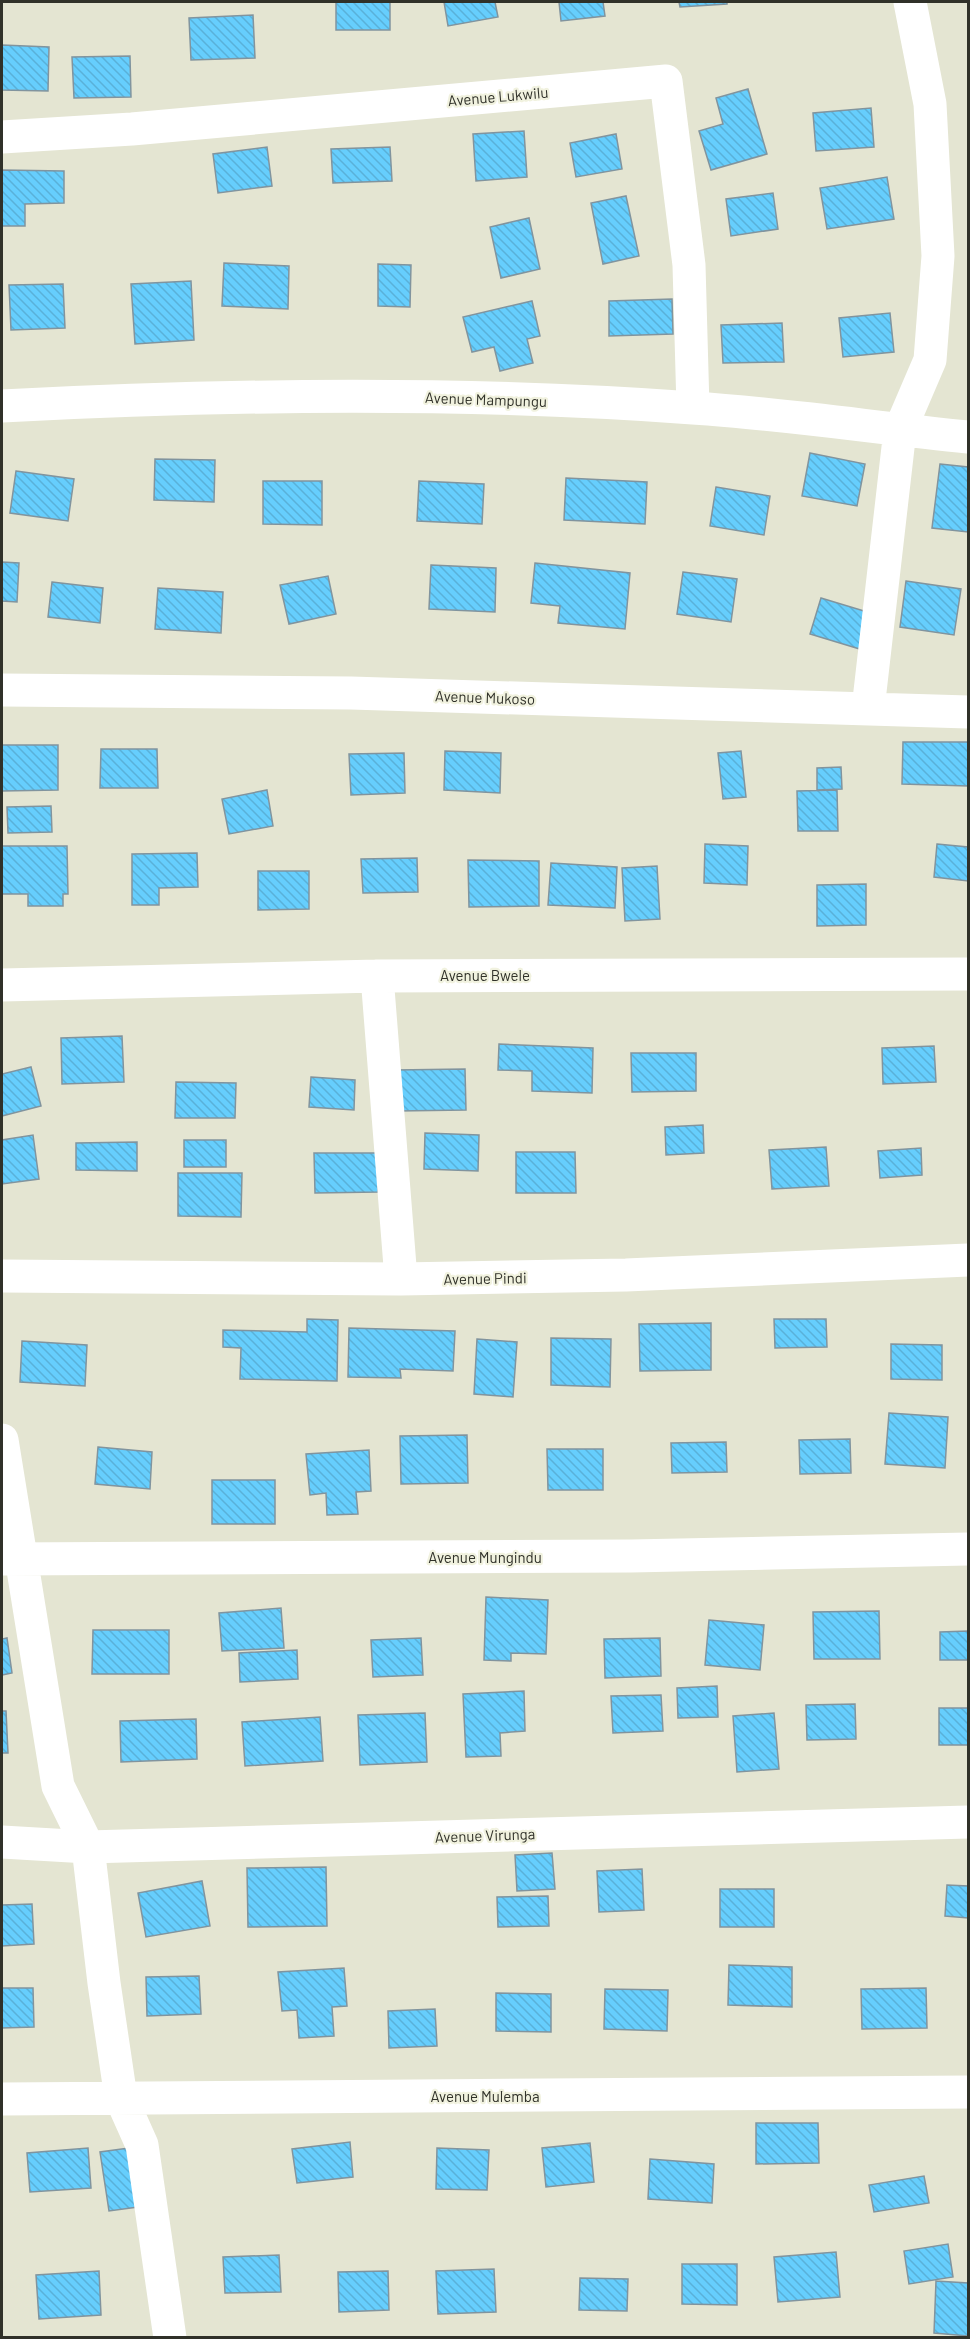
<svg xmlns="http://www.w3.org/2000/svg" width="970" height="2339" font-family="Barlow,sans-serif">
  <style>
    .building { fill: url(#building-back-hatch); stroke: #81949e; stroke-width: 1.5 }
    .lines { fill: none; stroke-linecap: round; stroke-linejoin: round }
    .minor { stroke: #fff; stroke-width: 33 }
    .labels { text-anchor: middle; dominant-baseline: central; stroke-width: 4.5; stroke-linejoin: round; paint-order: stroke }
    .street-label { font-size: 15px; fill: #303129; stroke: #f1f2df }
  </style>
  <defs>
    <pattern id="building-back-hatch" width="6" height="6" patternUnits="userSpaceOnUse" patternTransform="scale(1.5)"><rect width="6" height="6" fill="#66cefd"/><path d="M-1 5l2 2M0 0l6 6M5-1l2 2" fill="none" stroke="#59b1d9"/></pattern>
  </defs>
  <rect width="100%" height="100%" fill="#e4e5d2"/>
  <path class="building" d="M336,2H390V30H336Z
    M444,2H495L498,17L448,26Z
    M559,2H603L605,16L561,21Z
    M679,2H727V4L680,7Z
    M253,15L255,58L191,60L189,18Z
    M2,45L49,47L48,91L2,90Z
    M130,56L131,97L74,98L72,57Z
    M748,89L767,154L711,170L699,131L723,124L716,98Z
    M871,108L874,147L816,151L813,113Z
    M524,131L527,177L476,181L473,134Z
    M616,134L622,169L576,177L570,143Z
    M267,147L272,186L218,193L213,154Z
    M390,147L392,181L333,183L331,149Z
    M2,170L64,171V203L25,204V226H2Z
    M887,177L894,219L827,229L820,188Z
    M773,193L778,229L731,236L726,199Z
    M626,196L639,256L603,264L591,203Z
    M529,218L540,269L501,278L490,227Z
    M224,263L289,266L288,309L222,306Z
    M378,264L411,265L410,307L378,306Z
    M191,281L194,340L135,344L131,284Z
    M63,284L65,328L11,330L9,285Z
    M672,299L673,334L609,336V301Z
    M532,301L540,336L527,339L533,363L500,371L494,347L472,352L463,317Z
    M890,313L894,352L843,357L839,318Z
    M782,323L784,362L723,363L721,325Z
    M810,453L865,464L857,506L802,496Z
    M155,459L215,460L214,502L154,500Z
    M940,464L968,467V532L932,528Z
    M16,471L74,479L68,521L10,513Z
    M566,478L647,482L645,524L564,520Z
    M263,481H322V525L263,524Z
    M419,481L484,484L482,524L417,521Z
    M716,487L770,496L764,535L710,526Z
    M2,562L19,563L17,602L2,601Z
    M535,563L630,573L625,629L558,623L560,606L531,603Z
    M431,565L496,568L495,612L429,609Z
    M683,572L737,579L731,622L677,614Z
    M328,576L336,614L289,624L280,585Z
    M906,581L961,589L954,635L900,627Z
    M52,582L103,588L100,623L48,617Z
    M158,588L223,592L221,633L155,629Z
    M821,598L874,614L863,650L810,634Z
    M903,742H968V786L902,784Z
    M2,745H58V790L2,791Z
    M101,749H157L158,788H100Z
    M445,751L501,753L500,793L444,790Z
    M741,751L746,797L723,799L718,753Z
    M404,753L405,793L351,795L349,754Z
    M841,767L842,789L817,790V768Z
    M267,790L273,826L229,834L222,799Z
    M837,790L838,831H798L797,791Z
    M51,806L52,832L8,833L7,807Z
    M705,844L748,846L747,885L704,883Z
    M937,844L968,847V881L934,877Z
    M2,846H67L68,894H63V906H28V894H2Z
    M197,853L198,887L159,888V905H132V854Z
    M417,858L418,892L363,893L361,859Z
    M468,860L539,861V906L469,907Z
    M551,863L617,867L615,908L548,905Z
    M657,866L660,919L625,921L622,868Z
    M258,871H309V909L258,910Z
    M866,884V925L817,926V885Z
    M122,1036L124,1082L62,1084L61,1038Z
    M499,1044L593,1048L592,1093L532,1091V1071L498,1070Z
    M934,1046L936,1082L883,1084L882,1048Z
    M631,1053H696V1091L632,1092Z
    M31,1067L41,1106L2,1116V1074Z
    M465,1069L466,1110L397,1111L395,1070Z
    M311,1077L355,1080L354,1110L309,1107Z
    M176,1082L236,1083L235,1118H175Z
    M703,1125L704,1153L666,1155L665,1127Z
    M425,1133L479,1135L478,1171L424,1169Z
    M33,1135L39,1179L2,1184V1140Z
    M184,1140H226V1167H184Z
    M137,1142V1171L76,1170V1143Z
    M826,1147L829,1186L772,1189L769,1150Z
    M921,1148L922,1175L880,1178L878,1151Z
    M516,1152H575L576,1193H516Z
    M314,1153H377L378,1192L315,1193Z
    M178,1173H242L241,1217L178,1216Z
    M307,1319L338,1320L337,1381L240,1379L241,1348L223,1347V1330L307,1332Z
    M774,1319H826L827,1347L775,1348Z
    M711,1323V1370L640,1371L639,1324Z
    M349,1328L455,1331L453,1371L400,1369L401,1378L348,1377Z
    M551,1338L611,1339L610,1387L551,1385Z
    M477,1339L517,1342L513,1397L474,1394Z
    M22,1341L87,1345L85,1386L20,1382Z
    M891,1344L942,1345V1380L891,1379Z
    M889,1413L948,1417L945,1468L885,1464Z
    M467,1435L468,1483L401,1484L400,1436Z
    M850,1439L851,1473L800,1474L799,1440Z
    M726,1442L727,1472L672,1473L671,1443Z
    M98,1447L152,1452L150,1489L95,1484Z
    M547,1449H603V1490H548Z
    M369,1450L371,1491L356,1492L358,1514L327,1515L326,1493L310,1495L306,1454Z
    M212,1480H275V1524H212Z
    M486,1597L548,1600L546,1654L511,1653V1661L484,1660Z
    M281,1608L284,1648L222,1651L219,1613Z
    M879,1611L880,1659H814L813,1612Z
    M709,1620L764,1625L760,1670L705,1665Z
    M93,1630H169V1674H92Z
    M968,1631V1660H940V1632Z
    M7,1638L12,1673L2,1675V1639Z
    M421,1638L423,1675L373,1677L371,1640Z
    M660,1638L661,1676L605,1678L604,1639Z
    M297,1650L298,1679L240,1682L239,1653Z
    M717,1686L718,1717L678,1718L677,1688Z
    M524,1691L525,1731L500,1733L501,1756L466,1757L463,1694Z
    M661,1695L663,1731L613,1733L611,1696Z
    M855,1704L856,1739L807,1740L806,1705Z
    M939,1708H968V1745H939Z
    M2,1711H6L8,1753H2Z
    M425,1713L427,1762L360,1765L358,1715Z
    M774,1713L779,1769L737,1772L733,1716Z
    M320,1717L323,1761L245,1766L242,1722Z
    M196,1719L197,1759L121,1762L120,1721Z
    M552,1853L555,1889L517,1891L515,1855Z
    M326,1867L327,1926L248,1927L247,1868Z
    M642,1869L644,1910L599,1912L597,1871Z
    M202,1881L210,1926L146,1937L138,1893Z
    M947,1885L968,1886V1918L945,1916Z
    M720,1889H774V1927H720Z
    M548,1896L549,1926L498,1927L497,1897Z
    M32,1904L34,1944L2,1946V1905Z
    M729,1965L792,1967V2007L728,2005Z
    M344,1968L347,2006L332,2007L334,2036L299,2038L297,2010L282,2011L278,1972Z
    M199,1976L201,2014L147,2016L146,1977Z
    M2,1988H33L34,2027L2,2028Z
    M926,1988L927,2028L862,2029L861,1989Z
    M605,1989L668,1990L667,2031L604,2029Z
    M496,1993L551,1994V2032L496,2031Z
    M435,2009L437,2046L389,2048L388,2011Z
    M756,2123H818L819,2163L756,2164Z
    M350,2142L353,2177L297,2183L292,2149Z
    M590,2143L594,2182L546,2187L542,2148Z
    M136,2147L145,2206L109,2211L100,2152Z
    M88,2148L91,2188L30,2192L27,2153Z
    M437,2148L489,2150L487,2190L436,2189Z
    M650,2159L714,2164L712,2203L648,2199Z
    M924,2176L929,2203L874,2212L869,2185Z
    M948,2244L953,2277L909,2284L904,2251Z
    M836,2252L840,2297L778,2302L774,2257Z
    M279,2255L281,2292L225,2293L223,2257Z
    M682,2264H737V2305L682,2304Z
    M494,2269L496,2312L438,2314L436,2271Z
    M99,2271L101,2315L39,2319L36,2275Z
    M388,2271L389,2310L339,2312L338,2272Z
    M580,2278L628,2279L627,2311L579,2310Z
    M936,2281L968,2283V2336L934,2333Z"/>
  <g class="lines">
    <path class="minor" d="M2,137L132,129L666,81L689,265L693,408
      M2,406C231,394 463,391 693,408C785,414 877,428 968,437
      M2,690L351,693L968,712
      M868,709L900,430L930,360L938,256L930,104L910,2
      M377,976L401,1279
      M2,985L377,976L968,974
      M2,1276L401,1279L626,1275L968,1260
      M2,1440L58,1786L88,1847L104,1983L121,2098L142,2145L170,2338
      M2,1559L631,1556L968,1549
      M2,1842L88,1847L968,1822
      M2,2099L968,2092"/>
  </g>
  <g class="labels">
    <g class="street-label">
      <text transform="translate(498 96) rotate(-5)">Avenue Lukwilu</text>
      <text transform="translate(486 399) rotate(2)">Avenue Mampungu</text>
      <text transform="translate(485 697) rotate(2)">Avenue Mukoso</text>
      <text x="485" y="975">Avenue Bwele</text>
      <text transform="translate(485 1278) rotate(-1)">Avenue Pindi</text>
      <text x="485" y="1557">Avenue Mungindu</text>
      <text transform="translate(485 1835) rotate(-2)">Avenue Virunga</text>
      <text x="485" y="2096">Avenue Mulemba</text>
    </g>
  </g>
  <rect width="970" height="2339" fill="none" stroke="#303129" stroke-width="6"/>
</svg>
